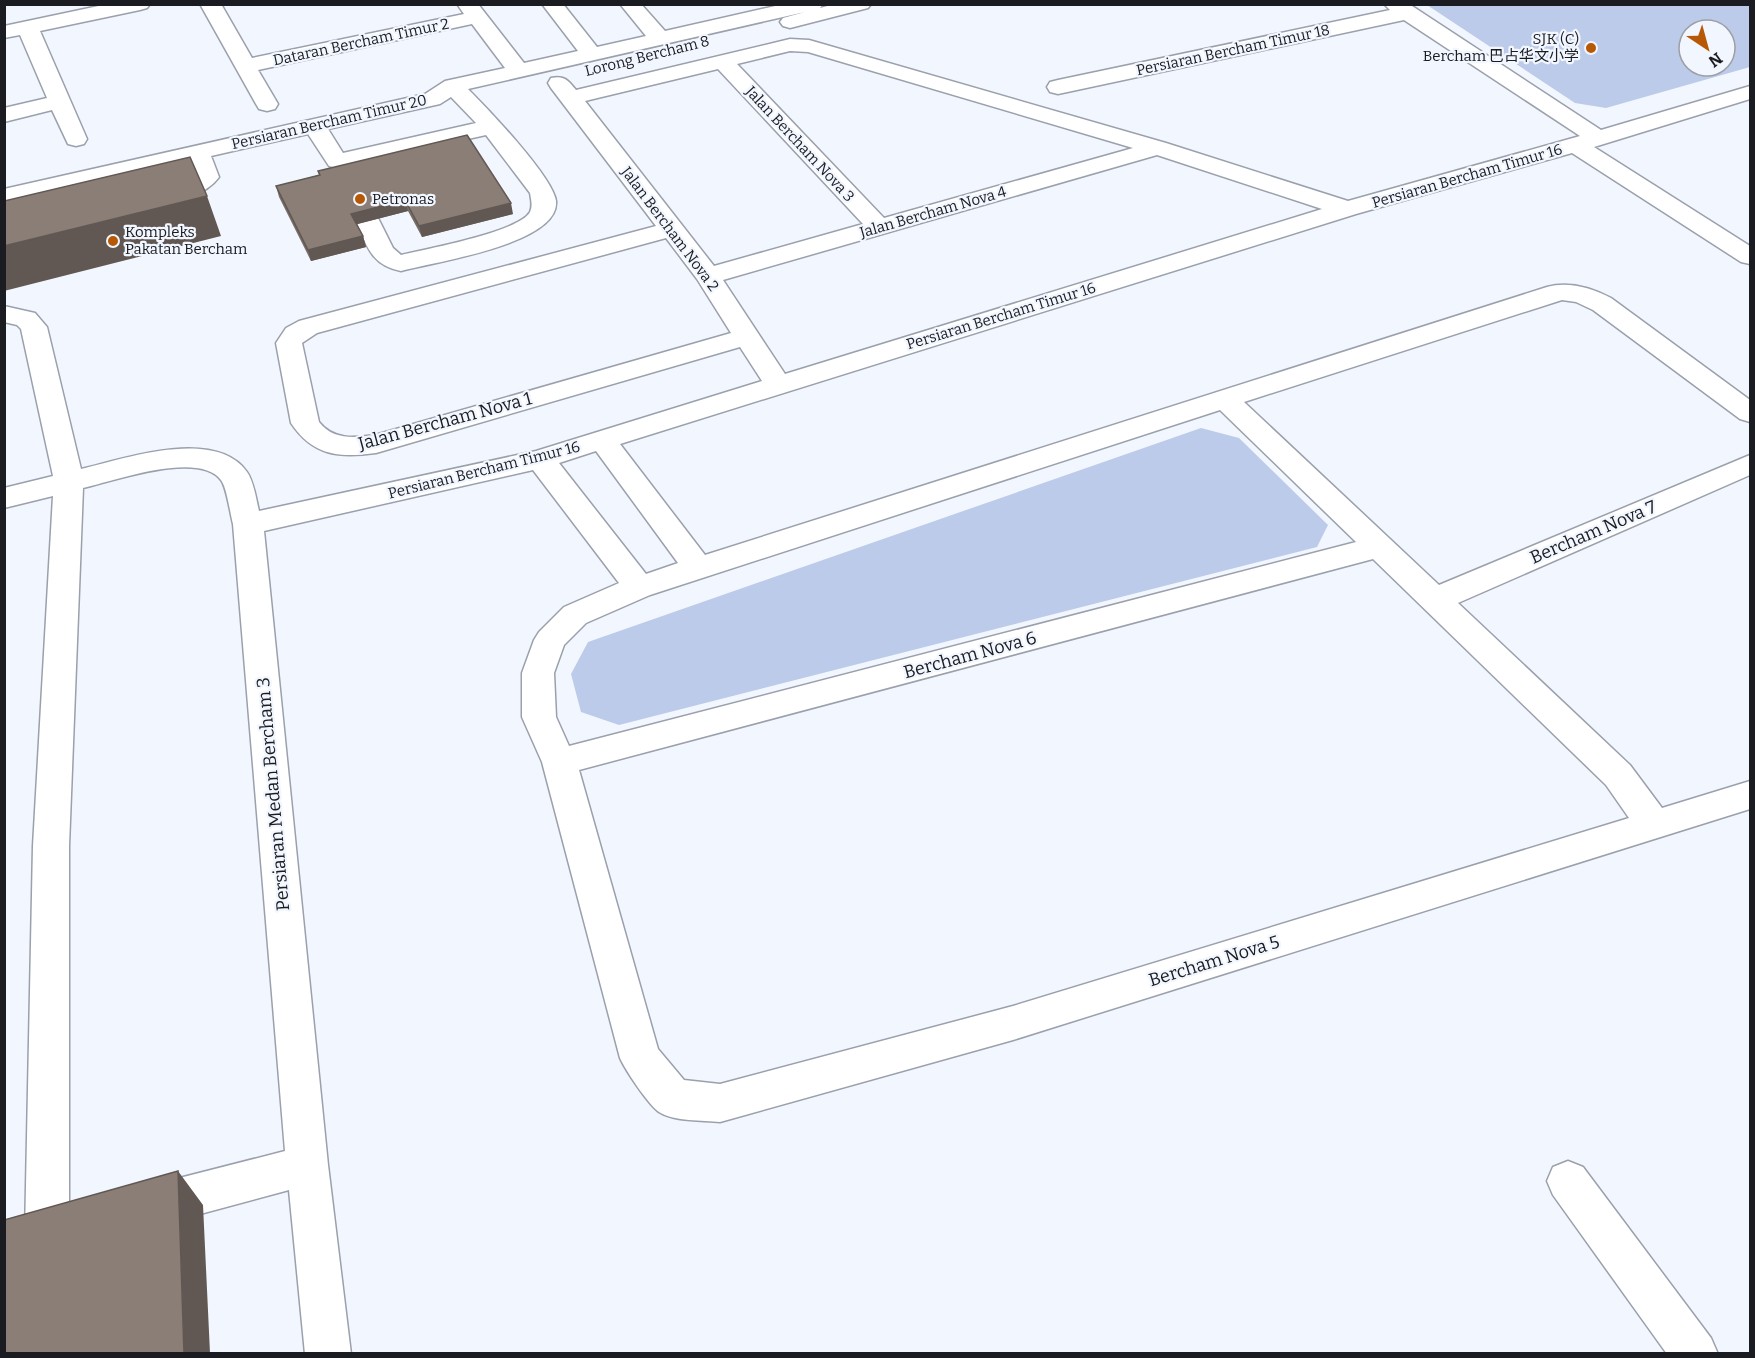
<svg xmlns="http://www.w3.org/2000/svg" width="1755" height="1358" font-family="Bitter,'Noto Sans SC',serif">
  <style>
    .green { fill: #bccbe9; fill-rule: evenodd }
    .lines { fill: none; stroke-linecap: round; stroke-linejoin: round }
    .minor-casing { stroke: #9aa0ac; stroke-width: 3 }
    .minor { fill: #fff; fill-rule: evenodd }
    .wall { fill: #776c66 }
    .shaded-wall { fill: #615853 }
    .building { fill: #8a7e77; stroke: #615853; stroke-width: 1.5 }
    .poi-dot { fill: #b65806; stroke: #f2f6fe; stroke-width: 2 }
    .labels { text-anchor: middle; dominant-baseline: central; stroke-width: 4.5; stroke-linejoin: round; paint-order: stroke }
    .far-poi-label { font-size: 15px; fill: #1a1c21; stroke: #f2f6fe; text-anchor: start }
    .far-street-label { font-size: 15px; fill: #1a1c21; stroke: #f2f6fe }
    .street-label { font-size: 18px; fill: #1a1c21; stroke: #f2f6fe }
  </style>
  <rect width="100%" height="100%" fill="#f2f6fe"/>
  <path class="green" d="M1427,5H1750V67L1606,108L1575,103ZM1689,30H1725V66H1689Z
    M1201,428L1239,438L1328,525L1317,547L619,725L581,712L571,674L588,642Z"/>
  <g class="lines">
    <g class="minor-casing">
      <path id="minor" d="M108,4H150L147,8L140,10L40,31L87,139L84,144L76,146L68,144L52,110L4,122V108L47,98L20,35L4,38V26Z
        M200,4H221L252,58L464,14L457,4H478L524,63L578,51L542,4H563L597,47L646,36L620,4H641L665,31L784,4H823L820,8L835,4H871L868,8L790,28L783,26L780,22L783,18L805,12L468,89C487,108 553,177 556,201C560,244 434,262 401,271C371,265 367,246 356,221L359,216L368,214L377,216L393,248L401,255C426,249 519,232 530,212C533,206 531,199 530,193L486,135L337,168L329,166L308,134L211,156L219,177C206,195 173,206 152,201L148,196L152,191L177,185L194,177L190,161L4,203V189L425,94L445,81L505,68L472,24L258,70L278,104L275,109L267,111L259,109L256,104ZM451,97L476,123L343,153L328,129L440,104Z
        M1384,4H1409L1601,130L1750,86V99L1594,147L1750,246V264L1741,262L1572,153L1356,214L620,444L705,555L1547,287C1568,281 1592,288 1611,298L1750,400V422L1740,419L1593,310L1576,302L1562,300L1244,402L1439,585L1750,455V475L1458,603L1630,765L1662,808L1750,781V809L1013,1040L720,1122C702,1120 675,1122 659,1112C648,1104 626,1071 620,1058L542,762L522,717V673L534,640L539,632L564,607L619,583L533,470L264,531L328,1165L351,1354H305L289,1190L152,1227L137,1221L131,1206L137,1191L152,1185L285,1151L233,524C230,513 227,488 221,480C199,450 113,481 83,488L69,846V1234L62,1249L47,1255L32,1249L25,1234L33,846L53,496L4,508V488L53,476L21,329L17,325L4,322V306L35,313L47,327L81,469C124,459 215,427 247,472C254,482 256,499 259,511L536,451L762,381L740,347L376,453C339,458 313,456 291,423L276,343L286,328L299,321L656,226L551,88L548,83L551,78C564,75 568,80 576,90L790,39L809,40L1166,143L1348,201L1580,136L1404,20L1058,94L1050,92L1047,87L1050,82L1058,80L1390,10ZM790,51L808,52L1133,148L884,218L737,64ZM718,69L863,224L714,266L585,101ZM1157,155L1322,209L785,374L723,280ZM666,238L697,279L731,333L375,435C354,438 333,440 319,422L302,343L317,333ZM1220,410L1356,542L569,746L556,717L554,673L564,645L586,623L650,595ZM596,451L678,563L646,574L559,463ZM1373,559L1606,785L1629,818L1013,1006L720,1084L684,1080L658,1049L579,770Z
        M1568,1161L1583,1167L1711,1338L1718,1354H1667L1553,1195L1547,1181L1553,1167Z"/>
    </g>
    <use href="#minor" class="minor"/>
  </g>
  <path class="wall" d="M318,171L513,214L422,237L408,211L357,224L363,236L366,247L311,261L279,197L276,186L319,175Z"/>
  <path class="shaded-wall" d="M207,196L221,236L4,291V246Z
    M405,200L408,211L354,225L351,214Z
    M511,203L513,214L422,237L419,226Z
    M363,236L366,247L311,261L308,250Z
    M178,1171L203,1205L210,1353H184Z"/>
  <path class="building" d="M467,135L511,203L419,226L405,200L351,214L363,236L308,250L276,186L320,175L318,171Z
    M190,157L207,196L4,246V201Z
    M178,1171L184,1353H4V1220Z"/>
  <g class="poi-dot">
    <circle cx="1591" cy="48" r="6"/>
    <circle cx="360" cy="199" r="6"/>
    <circle cx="113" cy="241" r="6"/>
  </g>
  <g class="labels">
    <g class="far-poi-label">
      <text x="1579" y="39" text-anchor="end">SJK (C)<tspan x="1579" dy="17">Bercham 巴占华文小学</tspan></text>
      <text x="372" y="199">Petronas</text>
      <text x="125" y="232">Kompleks<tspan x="125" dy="17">Pakatan Bercham</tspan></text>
    </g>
    <g class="far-street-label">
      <text transform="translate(361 42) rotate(-12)">Dataran Bercham Timur 2</text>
      <text transform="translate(1233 50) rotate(-12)">Persiaran Bercham Timur 18</text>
      <text transform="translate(647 56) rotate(-14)">Lorong Bercham 8</text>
      <text transform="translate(329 122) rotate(-13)">Persiaran Bercham Timur 20</text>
      <text transform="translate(800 144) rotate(47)">Jalan Bercham Nova 3</text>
      <text transform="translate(1467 176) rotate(-16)">Persiaran Bercham Timur 16</text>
      <text transform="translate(933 212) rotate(-16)">Jalan Bercham Nova 4</text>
      <text transform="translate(670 229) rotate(53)">Jalan Bercham Nova 2</text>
      <text transform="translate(1001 316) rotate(-17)">Persiaran Bercham Timur 16</text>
      <text transform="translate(484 470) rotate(-14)">Persiaran Bercham Timur 16</text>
    </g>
    <g class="street-label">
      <text transform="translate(445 421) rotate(-15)">Jalan Bercham Nova 1</text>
      <text transform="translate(1593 532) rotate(-23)">Bercham Nova 7</text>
      <text transform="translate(970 655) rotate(-15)">Bercham Nova 6</text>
      <text transform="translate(273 794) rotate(-95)">Persiaran Medan Bercham 3</text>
      <text transform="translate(1214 961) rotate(-17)">Bercham Nova 5</text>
    </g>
  </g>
  <rect width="1755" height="1358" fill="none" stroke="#1a1c21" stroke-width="12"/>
  <g transform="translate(1707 48) rotate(144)"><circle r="28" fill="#f2f6fe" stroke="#9c9fa6" stroke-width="1.5"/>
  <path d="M0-4.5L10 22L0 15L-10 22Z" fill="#b65806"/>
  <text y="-9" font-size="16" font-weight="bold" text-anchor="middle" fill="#1a1c21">N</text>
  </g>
</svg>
